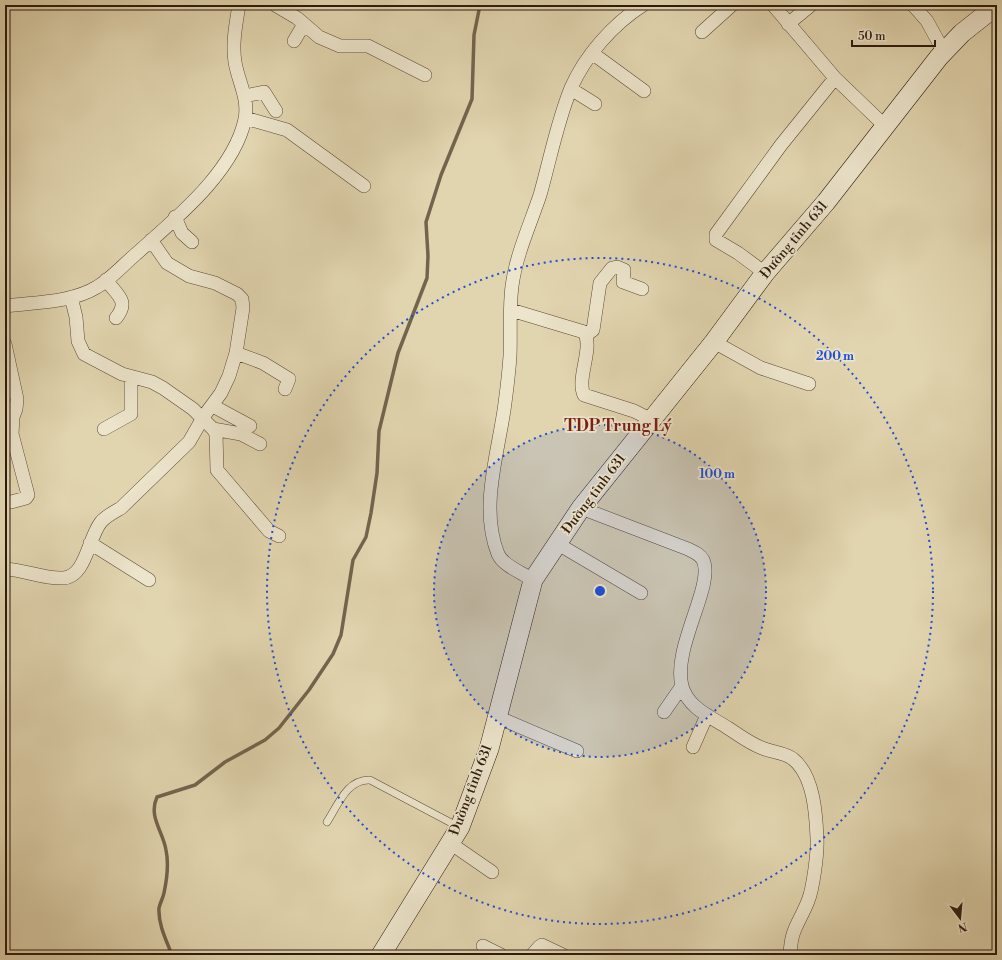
<svg xmlns="http://www.w3.org/2000/svg" width="1002" height="960" font-family="'Libre Bodoni',serif">
  <style>
    .lines { fill: none; stroke-linecap: round; stroke-linejoin: round }
    .stream { stroke: #73644e; stroke-width: 3.5 }
    .lane-casing { stroke: #594936; stroke-width: 8 }
    .street-casing { stroke: #594936; stroke-width: 14 }
    .secondary-casing { stroke: #2c1a0e; stroke-width: 20 }
    .lane { stroke: #ece4cb; stroke-width: 7 }
    .street { stroke: #ece4cb; stroke-width: 13 }
    .secondary { stroke: #ece4cb; stroke-width: 19 }
    .ring { fill: none; stroke: #1d4ed8; stroke-width: 2; stroke-dasharray: 2 4 }
    .labels { text-anchor: middle; dominant-baseline: central; stroke-width: 3.5; stroke-linejoin: round; paint-order: stroke }
    .street-label { font-size: 14px; fill: #2c1a0e; stroke: #ece4cb }
    .quarter-label { font-size: 16px; font-weight: bold; fill: #7a1f14; stroke: #ece4cb }
    .centre { fill: #1d4ed8; stroke: #ece4cb; stroke-width: 2 }
    .ring-label { font-size: 12px; text-anchor: middle; font-weight: bold; fill: #1d4ed8; stroke: #ece4cb; stroke-width: 3.5; stroke-linejoin: round; paint-order: stroke }
  </style>
  <rect width="100%" height="100%" fill="#e1d5af"/>
  <filter id="stains"><feTurbulence type="fractalNoise" baseFrequency=".005" numOctaves="4"/><feColorMatrix values="0 0 0 0 .2 0 0 0 0 .09 0 0 0 0 .02 0 0 0 .5 -.17"/></filter>
  <radialGradient id="worn" r=".72"><stop offset=".6" stop-color="#630" stop-opacity="0"/><stop offset="1" stop-color="#630" stop-opacity=".3"/></radialGradient>
  <g class="lines">
    <path class="stream" d="M172,955C166,940 158,924 159,908C160,903 163,898 164,893C167,879 169,864 166,850C163,831 148,817 157,797L195,785L225,762L265,740L279,728L309,690L333,654L341,635L353,560L366,537L371,513L377,473L379,431L398,353L427,278L428,256L426,222L441,175L472,99L474,35L480,5"/>
    <g class="lane-casing">
      <path id="lane" d="M327,822C338,805 347,779 370,780L459,827"/>
    </g>
    <g class="street-casing">
      <path id="street" d="M275,5L297,18L319,37L340,46H368L425,75
        M773,5L835,78L885,126
        M913,5L927,21L944,52
        M788,24L811,5
        M702,32L732,5
        M294,41L304,24
        M592,53L644,91
        M571,89L595,104
        M245,96L264,92L276,111
        M245,118L287,130L364,186
        M175,217L182,233L192,242
        M765,273L738,253L716,240V234L781,145L835,78
        M106,280C117,295 130,301 116,318
        M71,297L76,317L78,341L84,354L122,374L152,382L163,388L193,409L213,429L216,434L217,470L269,531L279,536
        M5,306C34,302 71,303 97,287C111,279 123,265 136,254C175,219 234,172 245,119C249,98 238,81 235,62C232,43 236,24 239,5
        M511,310L584,332C594,348 576,378 584,395L634,411L652,420
        M586,335L593,330L600,283L612,268L617,267L624,270L623,282L642,289
        M714,342L761,368L809,384
        M5,344L17,399L16,409L13,417L12,434L28,495L26,498L11,502
        M236,353L263,363L289,379L285,389
        M213,406L250,426
        M104,429L131,414V377
        M213,429L241,434L260,444
        M581,508L688,549C694,552 700,554 703,560C715,585 672,647 682,686C688,708 711,717 728,728C739,735 749,743 762,748C771,752 786,753 793,759C814,776 816,814 817,838C818,852 813,889 808,901C799,924 791,928 790,955
        M90,543L149,580
        M558,544L641,593
        M5,569C26,570 43,579 63,578C86,577 88,538 101,522C106,516 114,512 121,508L189,442L204,416L221,393L229,376L236,353L243,308L242,299L237,294L215,283L189,276L167,263L151,240
        M533,580C523,573 503,566 498,554C479,507 499,451 505,403C507,388 509,371 510,356C511,333 509,309 512,286C516,255 530,225 540,195C550,160 557,122 571,88C585,56 613,24 643,5
        M664,712L682,686
        M497,717L577,751
        M693,747L707,715
        M450,843L492,872
        M483,946L501,955
        M532,955L539,947L542,945L563,955"/>
    </g>
    <g class="secondary-casing">
      <path id="secondary" d="M381,955L460,827L489,749L533,580L581,508L714,342L765,273L826,202L939,57L962,33L986,14L997,9"/>
    </g>
    <use href="#lane" class="lane"/>
    <use href="#street" class="street"/>
    <use href="#secondary" class="secondary"/>
  </g>
  <circle cx="600" cy="591" r="166" fill="#1d4ed8" fill-opacity=".12"/>
  <g class="ring">
    <circle cx="600" cy="591" r="166"/>
    <circle cx="600" cy="591" r="333"/>
  </g>
  <g class="labels">
    <g class="street-label">
      <text transform="translate(794 240) rotate(-50)">Đường tỉnh 631</text>
      <text transform="translate(594 494) rotate(-53)">Đường tỉnh 631</text>
      <text transform="translate(471 790) rotate(-69)">Đường tỉnh 631</text>
    </g>
    <g class="quarter-label">
      <text x="618" y="426">TDP Trung Lý</text>
    </g>
  </g>
  <circle cx="600" cy="591" r="6" class="centre"/>
  <g class="ring-label">
    <text x="835" y="360">200 m</text>
    <text x="717" y="478">100 m</text>
  </g>
  <rect width="1002" height="960" fill="none" stroke="#e1d5af" stroke-width="20"/>
  <rect x="6" y="6" width="990" height="948" fill="none" stroke="#2c1a0e" stroke-width="2"/>
  <rect x="10" y="10" width="982" height="940" fill="none" stroke="#2c1a0e"/>
  <g transform="translate(960 918) rotate(164)" stroke="#ece4cb" stroke-width="3" paint-order="stroke">
  <path d="M0-3L7 15L0 10L-7 15Z" fill="#2c1a0e"/>
  <text y="-6" font-size="11" font-weight="bold" text-anchor="middle" fill="#2c1a0e">N</text>
  </g>
  <path d="M852 40v6h83v-6" fill="none" stroke="#2c1a0e" stroke-width="2"/>
  <text x="858" y="40" font-size="12" fill="#2c1a0e" stroke="#ece4cb" stroke-width="3" paint-order="stroke">50 m</text>
  <rect width="100%" height="100%" filter="url(#stains)"/>
  <rect width="100%" height="100%" fill="url(#worn)"/>
</svg>
